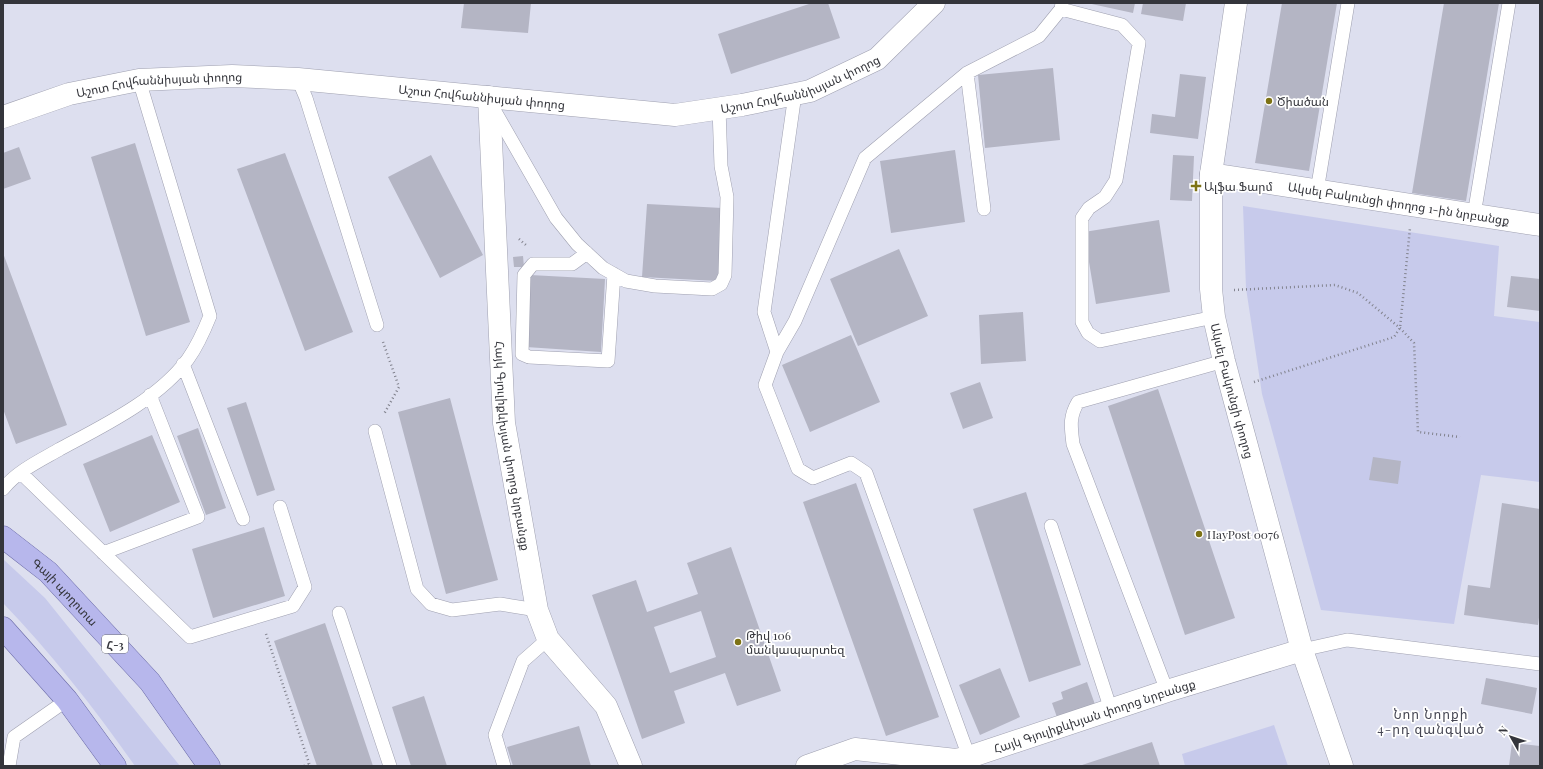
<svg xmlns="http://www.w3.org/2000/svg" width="1543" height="769" font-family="'Playfair Display','Noto Sans Armenian',serif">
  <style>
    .green { fill: #c7caeb }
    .building { fill: #b4b5c4; fill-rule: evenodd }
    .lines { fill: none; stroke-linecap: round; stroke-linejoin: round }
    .service-casing { stroke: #9fa0b0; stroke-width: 14 }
    .minor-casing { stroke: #9fa0b0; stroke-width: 23 }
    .tertiary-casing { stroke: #9fa0b0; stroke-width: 23 }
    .primary-casing { stroke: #6a6aa6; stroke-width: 23 }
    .path { stroke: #82838e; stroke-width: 2.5; stroke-dasharray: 1 3; stroke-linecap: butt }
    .service { stroke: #fff; stroke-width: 13 }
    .minor { stroke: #fff; stroke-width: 22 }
    .tertiary { stroke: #fff; stroke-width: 22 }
    .primary { stroke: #b7b7ec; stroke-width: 22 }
    .poi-dot { fill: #7d7214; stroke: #fff; stroke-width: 1.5 }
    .labels { text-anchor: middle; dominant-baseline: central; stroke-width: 3.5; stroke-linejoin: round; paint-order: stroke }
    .shield { fill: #fff; stroke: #717276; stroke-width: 1 }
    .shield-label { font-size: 11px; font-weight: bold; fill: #34353b }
    .street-label { font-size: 12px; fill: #34353b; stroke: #fff }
    .poi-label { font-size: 12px; fill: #34353b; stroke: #fff; text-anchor: start }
    .neighbourhood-label { font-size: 13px; letter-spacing: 1px; fill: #454653; stroke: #fff }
  </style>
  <rect width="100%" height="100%" fill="#dddfef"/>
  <path class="green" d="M1243,206L1499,246L1494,316L1540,322V482L1481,475L1454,624L1321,610L1262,394L1246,288Z
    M3,559L45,598L180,766H135C95,709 51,653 3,603Z
    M1274,725L1288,766H1185L1182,754Z"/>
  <path class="building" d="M464,3H531L528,33L461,28Z
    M812,3H828L840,38L731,74L718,34Z
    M1087,3H1135L1133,13Z
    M1143,3H1186L1183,21L1141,14Z
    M1282,3H1337L1309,171L1255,163Z
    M1444,3H1499L1466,201L1412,193Z
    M1053,68L1060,140L985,148L978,75Z
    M1180,74L1206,77L1198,139L1150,133L1152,114L1175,117Z
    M135,143L190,322L146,336L91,157Z
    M19,147L31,179L3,189V153Z
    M955,150L965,222L891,233L880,161Z
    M285,153L353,332L305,351L237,169Z
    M431,155L483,255L440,278L388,177Z
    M1173,155L1194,156L1192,201L1170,200Z
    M647,204L722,208L718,281L642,277Z
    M1159,220L1170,292L1096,304L1084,232Z
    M899,249L928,316L858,346L830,279Z
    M3,253L67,425L16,444L3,409Z
    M523,256L524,267H514L513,257Z
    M530,275L605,279L601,352L526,347Z
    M1511,276L1540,279V311L1507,307Z
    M1023,312L1026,361L981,364L979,315Z
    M851,335L880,402L810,432L782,365Z
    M980,382L993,418L963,429L950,393Z
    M1158,389L1235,618L1185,635L1108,406Z
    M450,398L498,580L446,594L398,412Z
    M246,402L275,490L257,496L227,408Z
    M198,428L226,508L206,515L177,436Z
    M152,435L180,502L110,532L83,464Z
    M1373,457L1401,461L1398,484L1369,480Z
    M856,483L939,717L886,736L803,502Z
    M1026,492L1081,665L1029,682L973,509Z
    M1502,503L1540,509V610L1538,625L1464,615L1468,585L1490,588Z
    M264,527L285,596L213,618L192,549Z
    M731,547L781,691L737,706L725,673L674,691L685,723L642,739L592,595L636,580L647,612L698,594L687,563ZM701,611L716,657L670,673L654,627Z
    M325,623L373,766H317L274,641Z
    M1000,668L1020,717L980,735L959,685Z
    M1486,678L1537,688L1532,714L1481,704Z
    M1087,682L1097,710L1059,723L1052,703L1063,699L1061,692Z
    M424,696L447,766H411L392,707Z
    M579,726L591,766H513L507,747Z
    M1152,742L1160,766H1079Z
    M1512,743L1540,746V766H1509Z"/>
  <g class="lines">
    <g class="service-casing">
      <path id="service" d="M1061,9L1122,25L1139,43L1116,180L1105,197L1089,208L1082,218V322L1088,333L1100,341L1214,317
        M967,73L984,209
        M298,79L306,98L377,325
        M493,108L556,218L577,244L603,268L626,281L655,286L712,289L721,284L725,275L727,197L721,166L719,108
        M1317,191L1348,3
        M1474,215L1509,3
        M587,253L572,264H533L524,275L522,354L529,357L608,361L614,274
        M777,352L764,312L795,94
        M183,364L243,519
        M375,431L417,589L431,604L452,610L500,604L537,610
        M21,473L190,637L293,606L305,587L280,507
        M3,489C17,471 41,460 60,449C103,426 159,399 188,359C198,345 204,331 210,316L139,80
        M1051,526L1111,710
        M103,553L198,517L150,395
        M339,613L390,766
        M1302,650L1347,640L1540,664
        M1167,691L1073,444C1071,427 1069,417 1078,402L1224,361
        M969,757L866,473L851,463L813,478L798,469L765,385L777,352L795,321L865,158L967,73L1039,36L1061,9L1062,3
        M9,766L14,737L67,700
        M504,766L495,735L523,661L548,639"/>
    </g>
    <g class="minor-casing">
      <g id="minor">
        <path id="s1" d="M489,97L504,423L537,610L548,639L606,706L631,766"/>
        <path id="s2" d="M1211,174L1540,225"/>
        <path id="s3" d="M807,766L855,749L956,760L969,757L1167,691L1302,650"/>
      </g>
    </g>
    <g class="tertiary-casing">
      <g id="tertiary">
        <path id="s4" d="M1236,3L1211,174V289L1214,317L1224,361L1302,650L1342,766"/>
        <path id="s5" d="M3,117L69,94L139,80L232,76L298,79L675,115L742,105L810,91L877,59L934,3"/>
      </g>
    </g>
    <g class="primary-casing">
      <g id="primary">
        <path id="s6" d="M3,537L48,572L150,682L209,766"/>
        <path d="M3,628L67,700L115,766"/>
      </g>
    </g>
    <path class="path" d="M519,239L527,246
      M1234,290L1335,285L1358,293L1400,328L1414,343L1418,432L1460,437
      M383,342L399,387L384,414
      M1254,382L1394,337L1400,328L1410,228
      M266,634L310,766
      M304,766L309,764"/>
    <use href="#service" class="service"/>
    <use href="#minor" class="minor"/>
    <use href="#tertiary" class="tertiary"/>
    <use href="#primary" class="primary"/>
  </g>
  <g class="poi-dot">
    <circle cx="1269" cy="101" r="4"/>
    <path d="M1194 180h4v4h4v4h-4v4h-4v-4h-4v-4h4z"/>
    <circle cx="1199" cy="534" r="4"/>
    <circle cx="738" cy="642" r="4"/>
  </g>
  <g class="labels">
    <rect class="shield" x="102" y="635" width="26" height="18" rx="3"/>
    <g class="shield-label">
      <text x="115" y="644">Հ-3</text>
    </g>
    <g class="street-label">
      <text stroke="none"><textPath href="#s5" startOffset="809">Աշոտ Հովհաննիսյան փողոց</textPath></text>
      <text stroke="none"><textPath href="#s5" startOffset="161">Աշոտ Հովհաննիսյան փողոց</textPath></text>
      <text stroke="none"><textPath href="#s5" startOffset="485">Աշոտ Հովհաննիսյան փողոց</textPath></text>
      <text stroke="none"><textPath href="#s2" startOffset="190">Ակսել Բակունցի փողոց 1-ին նրբանցք</textPath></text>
      <text stroke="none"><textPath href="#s4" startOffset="392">Ակսել Բակունցի փողոց</textPath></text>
      <text stroke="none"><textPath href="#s1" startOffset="350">Հայկ Գյուլիքևխյան փողոց նրբանցք</textPath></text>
      <text stroke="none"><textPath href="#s6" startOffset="83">Գայի պողոտա</textPath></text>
      <text stroke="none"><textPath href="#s3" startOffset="298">Հայկ Գյուլիքևխյան փողոց նրբանցք</textPath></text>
    </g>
    <g class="poi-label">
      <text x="1277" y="101">Ծիածան</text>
      <text x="1204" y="186">Ալֆա Ֆարմ</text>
      <text x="1207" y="534">HayPost 0076</text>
      <text x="746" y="635">Թիվ 106<tspan x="746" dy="14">մանկապարտեզ</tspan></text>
    </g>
    <g class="neighbourhood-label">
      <text x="1431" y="713">Նոր Նորքի<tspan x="1431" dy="15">4-րդ զանգված</tspan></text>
    </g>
  </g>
  <rect width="1543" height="769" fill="none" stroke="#34353b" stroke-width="8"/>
  <g transform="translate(1511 737) rotate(309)" stroke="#ffffff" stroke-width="3" paint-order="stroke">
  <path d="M0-3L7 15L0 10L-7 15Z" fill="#34353b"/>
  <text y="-6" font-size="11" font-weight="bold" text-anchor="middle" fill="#34353b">N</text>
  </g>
</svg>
